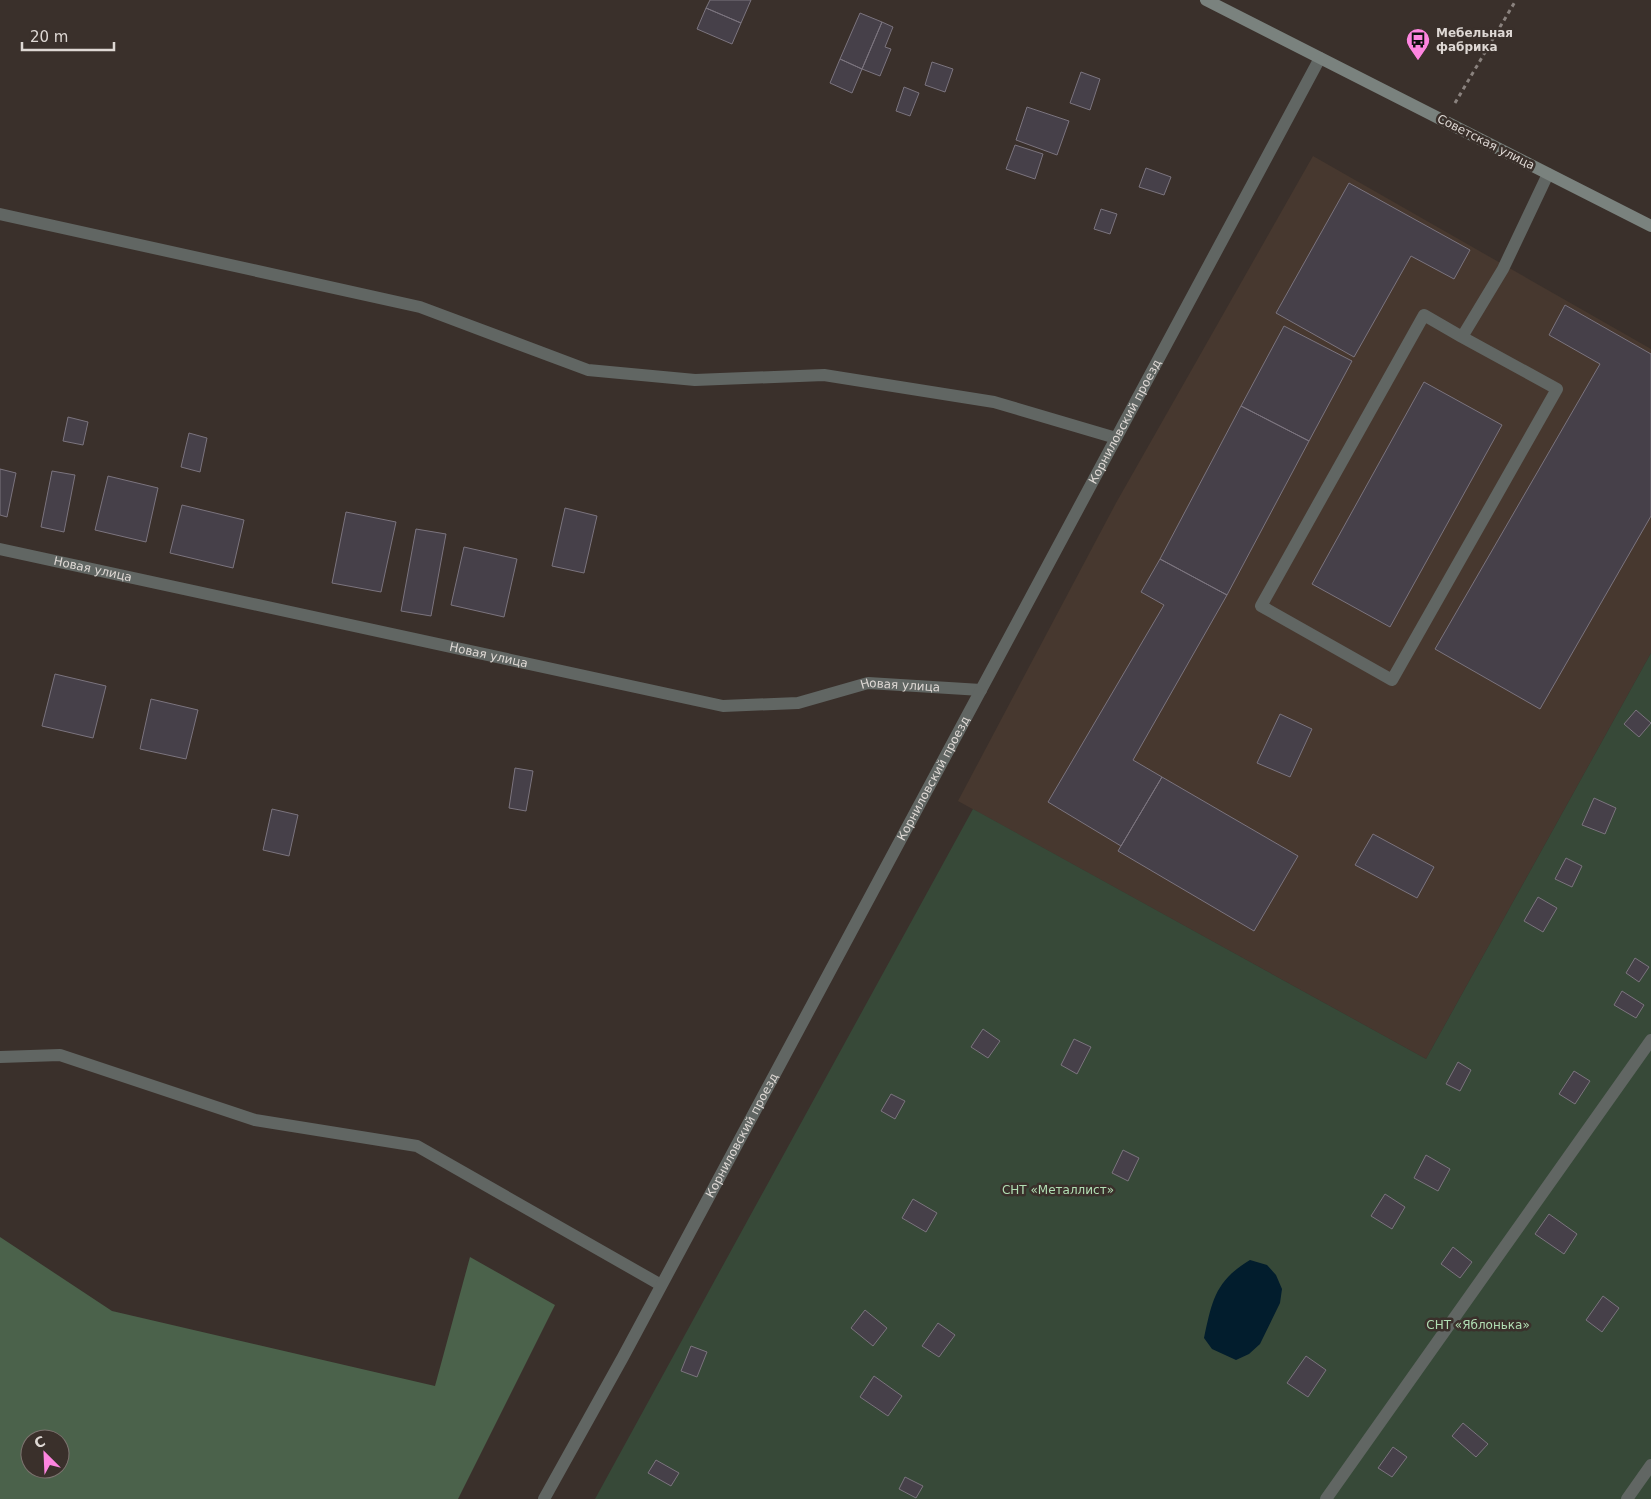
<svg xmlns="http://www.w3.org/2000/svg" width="1651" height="1499" font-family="'DejaVu Sans',sans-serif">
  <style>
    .built { fill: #47382f }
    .green { fill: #374938 }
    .forest { fill: #4b624b; fill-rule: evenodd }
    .water { fill: #021d2d }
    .building { fill: #464049; stroke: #7b747e }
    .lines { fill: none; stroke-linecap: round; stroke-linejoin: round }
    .path { stroke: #8a827e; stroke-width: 3; stroke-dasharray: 4 4; stroke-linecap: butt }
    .service { stroke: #616663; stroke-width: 12 }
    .minor { stroke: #616663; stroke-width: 12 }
    .tertiary { stroke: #616663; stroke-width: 12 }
    .secondary { stroke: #7a827e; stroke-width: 12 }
    .labels { text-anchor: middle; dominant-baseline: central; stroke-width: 5; stroke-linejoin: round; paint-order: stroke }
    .poi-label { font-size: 12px; font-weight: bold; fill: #ded8d4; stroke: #3a302b; text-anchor: start }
    .street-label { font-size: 12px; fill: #ded8d4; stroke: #3a302b }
    .park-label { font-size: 12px; fill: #b2dfb4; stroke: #3a302b }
  </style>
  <rect width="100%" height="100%" fill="#3a302b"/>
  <path class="built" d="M1313,156L1651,349V653L1426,1059L958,801L1116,503Z"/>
  <path class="green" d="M1651,653V1499H595L973,809L1426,1059Z"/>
  <path class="forest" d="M0,1237L112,1311L435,1386L470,1257L555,1305L458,1499H0ZM30,1439H60V1469H30Z"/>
  <path class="water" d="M1250,1260L1267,1265L1276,1275L1282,1289L1280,1303L1260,1344L1249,1354L1236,1360L1212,1349L1204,1338C1212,1301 1215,1281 1250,1260Z"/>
  <path class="building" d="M710,0H751L741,23L706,8Z
    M706,8L741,23L732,44L697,29Z
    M860,13L882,22L862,69L840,59Z
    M882,22L893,27L885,47L891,49L880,76L862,69Z
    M840,59L862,69L852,93L830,83Z
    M932,62L953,69L945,92L925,85Z
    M1081,72L1100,79L1090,110L1070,103Z
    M904,87L919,93L910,116L896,111Z
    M1027,107L1069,121L1057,155L1016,140Z
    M1015,145L1043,154L1035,179L1006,169Z
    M1146,168L1171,177L1164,195L1139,187Z
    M1349,183L1470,250L1454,279L1411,256L1354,357L1276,313Z
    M1101,209L1117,214L1110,234L1094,229Z
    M1565,305L1651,354V516L1540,709L1435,649L1600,364L1549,335Z
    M1284,326L1352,361L1309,441L1241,406Z
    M1424,382L1502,425L1390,627L1312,584Z
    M1241,406L1309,441L1227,595L1160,559Z
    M68,417L88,422L83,445L63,441Z
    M189,433L207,438L200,472L181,467Z
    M0,469L16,473L7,517L0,515Z
    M52,471L75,475L64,532L41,527Z
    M108,476L158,488L146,542L95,530Z
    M182,505L244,520L233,568L170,553Z
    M565,508L597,516L584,573L552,566Z
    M346,512L396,522L381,592L332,583Z
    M416,529L446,534L431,616L401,611Z
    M464,547L517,559L504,617L451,605Z
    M1160,559L1227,595L1133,760L1162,777L1121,846L1048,802L1164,605L1141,592Z
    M55,674L106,686L93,738L42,726Z
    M151,699L198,710L186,759L140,749Z
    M1636,710L1651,723L1639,737L1624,724Z
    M1280,714L1312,729L1290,777L1257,763Z
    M515,768L533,771L526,811L509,808Z
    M1162,777L1298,856L1254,931L1118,851Z
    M1594,798L1616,808L1605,834L1582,825Z
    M272,809L298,815L289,856L263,850Z
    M1373,834L1434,867L1417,898L1355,865Z
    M1566,858L1582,866L1572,887L1555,879Z
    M1538,897L1557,908L1543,932L1524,921Z
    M1635,958L1649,967L1639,982L1626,973Z
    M1622,991L1644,1005L1636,1018L1614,1005Z
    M983,1029L1000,1041L988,1058L971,1047Z
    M1074,1039L1091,1047L1077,1074L1061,1065Z
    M1458,1062L1471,1070L1460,1091L1446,1084Z
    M1574,1071L1590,1081L1575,1104L1559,1094Z
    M891,1094L905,1101L895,1119L881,1111Z
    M1123,1150L1139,1158L1128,1181L1112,1173Z
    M1426,1155L1450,1169L1438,1191L1414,1178Z
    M1385,1194L1405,1207L1392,1229L1371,1216Z
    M913,1199L937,1213L926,1232L902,1218Z
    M1549,1214L1577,1234L1564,1254L1535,1234Z
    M1453,1247L1472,1262L1460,1278L1441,1264Z
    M1603,1296L1619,1308L1602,1332L1586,1320Z
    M865,1310L887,1328L873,1346L851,1328Z
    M938,1323L955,1335L939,1357L922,1346Z
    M691,1346L707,1352L697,1377L681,1371Z
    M1306,1356L1326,1370L1308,1397L1287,1383Z
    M874,1376L902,1396L888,1416L860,1397Z
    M1463,1423L1488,1444L1476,1457L1452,1436Z
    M1393,1447L1407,1457L1392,1477L1378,1468Z
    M656,1460L679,1473L671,1486L648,1473Z
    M905,1477L923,1486L916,1498L899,1489Z"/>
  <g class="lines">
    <path class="path" d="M1455,103L1516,0"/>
    <path class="service" d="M0,214L420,307L588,370L695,380L824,375L994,402L1116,438
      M1462,337L1557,389L1392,680L1261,606L1424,315L1462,337L1503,269L1548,174
      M0,1057L60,1055L255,1120L417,1146L661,1285
      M1326,1499L1651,1040
      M1627,1499L1651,1465"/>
    <path class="minor" id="s1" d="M0,549L723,706L798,703L868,683L981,690"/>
    <path class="tertiary" id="s2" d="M544,1499L623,1357L1320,58"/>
    <path class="secondary" d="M1206,0L1651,226"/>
  </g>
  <defs>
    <g id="bus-pin" transform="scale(1.25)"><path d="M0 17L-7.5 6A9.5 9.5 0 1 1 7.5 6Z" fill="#fe85e0" stroke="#3a302b"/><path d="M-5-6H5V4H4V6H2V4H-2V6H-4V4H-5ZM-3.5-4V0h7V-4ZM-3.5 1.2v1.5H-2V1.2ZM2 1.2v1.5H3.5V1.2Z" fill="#111"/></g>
  </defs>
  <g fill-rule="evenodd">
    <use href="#bus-pin" x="1418" y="40"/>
  </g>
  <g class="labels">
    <g class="poi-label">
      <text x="1436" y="33">Мебельная<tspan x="1436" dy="14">фабрика</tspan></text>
    </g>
    <g class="street-label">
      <text transform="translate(1486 142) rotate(27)">Советская улица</text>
      <text stroke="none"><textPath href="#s2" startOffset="1224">Корниловский проезд</textPath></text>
      <text stroke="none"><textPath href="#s1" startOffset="95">Новая улица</textPath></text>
      <text stroke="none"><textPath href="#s1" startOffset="500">Новая улица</textPath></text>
      <text stroke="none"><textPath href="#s1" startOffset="920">Новая улица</textPath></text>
      <text stroke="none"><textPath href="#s2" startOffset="819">Корниловский проезд</textPath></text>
      <text stroke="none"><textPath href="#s2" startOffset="414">Корниловский проезд</textPath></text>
    </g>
    <g class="park-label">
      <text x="1058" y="1190">СНТ «Металлист»</text>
      <text x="1478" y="1325">СНТ «Яблонька»</text>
    </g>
  </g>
  <g transform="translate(45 1454) rotate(336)"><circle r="24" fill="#3a302b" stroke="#7c736f"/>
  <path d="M0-4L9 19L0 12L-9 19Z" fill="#fe85e0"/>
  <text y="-8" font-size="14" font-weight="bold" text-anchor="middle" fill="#ded8d4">С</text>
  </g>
  <path d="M22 42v8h92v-8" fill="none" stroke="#ded8d4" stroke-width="2.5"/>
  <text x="30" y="42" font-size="15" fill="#ded8d4" stroke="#3a302b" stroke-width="4" paint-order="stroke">20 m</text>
</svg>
